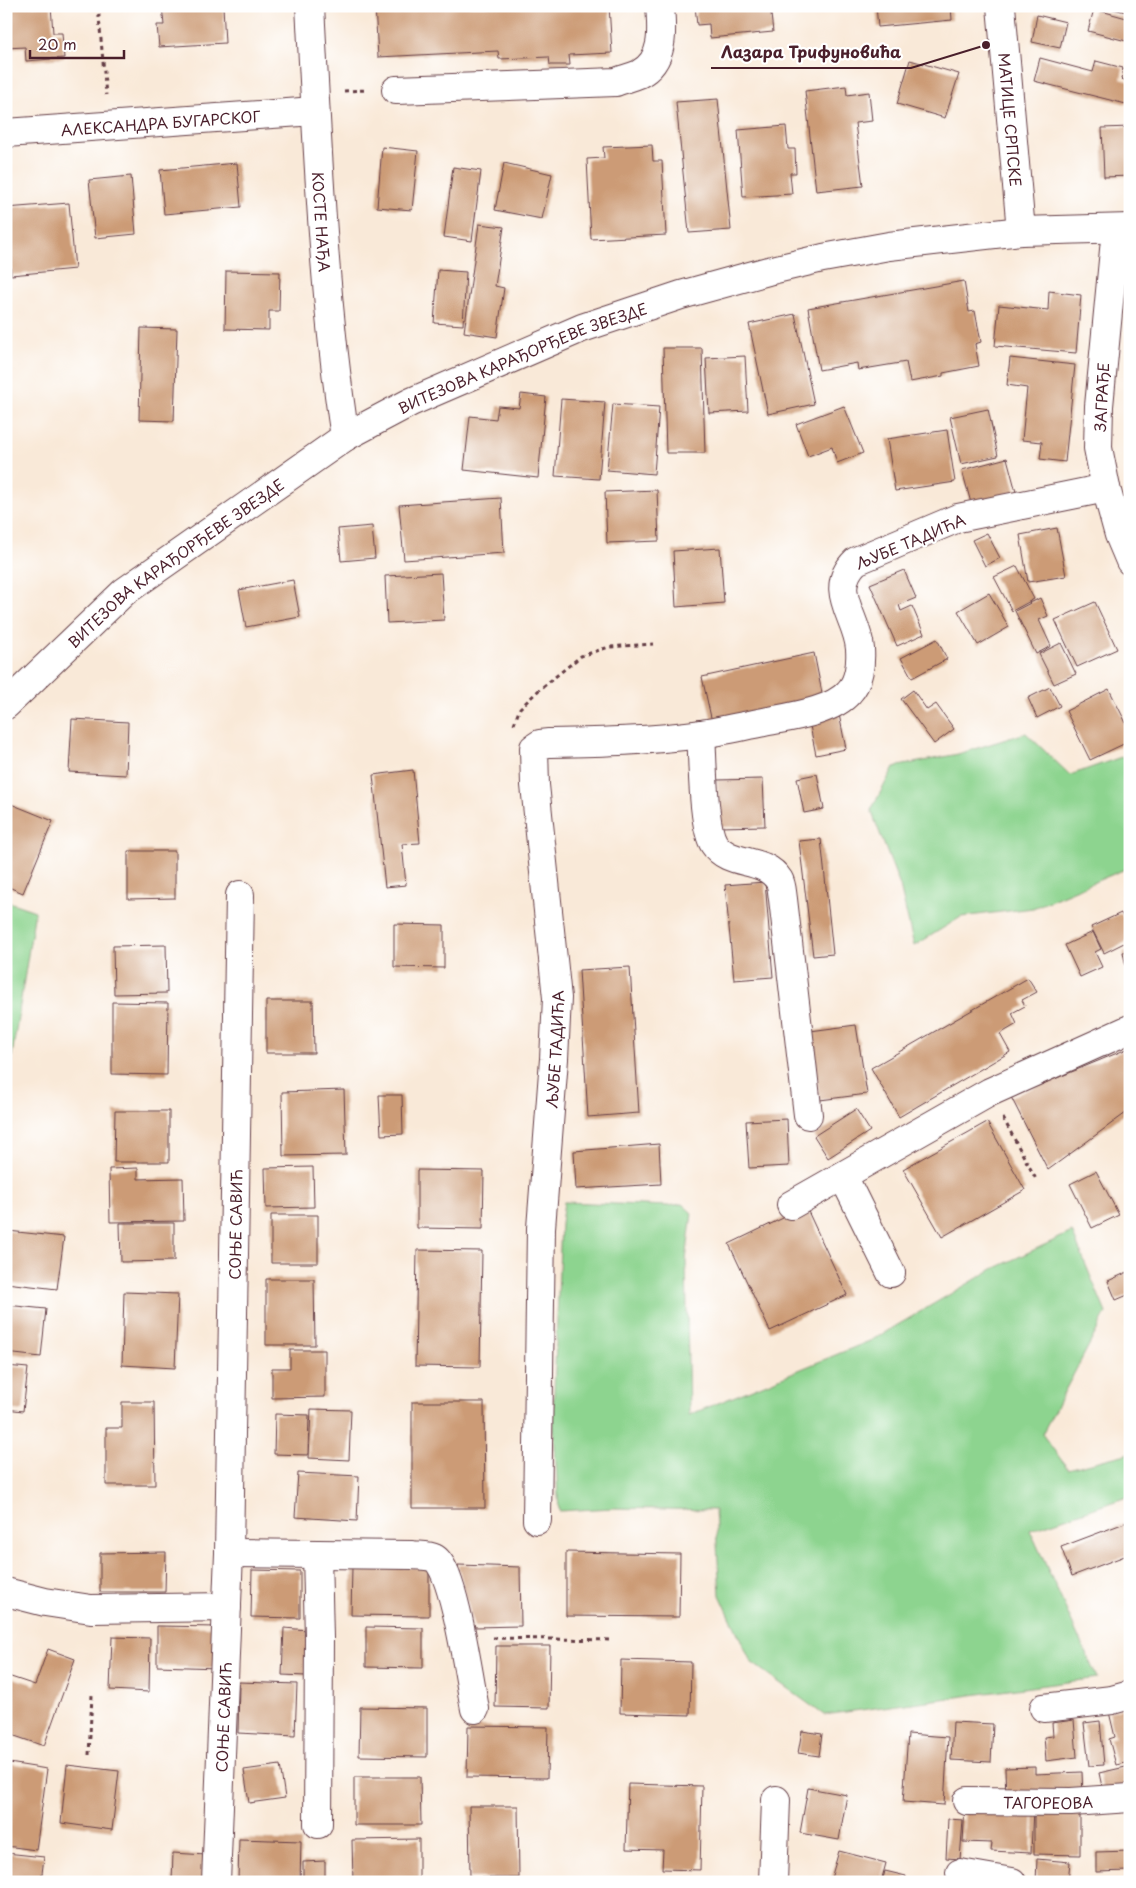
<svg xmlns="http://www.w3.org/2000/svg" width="1136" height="1888" font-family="'Playpen Sans',sans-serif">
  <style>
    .green { fill: #8dd48f; stroke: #6c7a5d }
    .building { fill: #cc9b76 }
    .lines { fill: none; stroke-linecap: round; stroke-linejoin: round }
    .minor-casing { stroke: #643d45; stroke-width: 30 }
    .major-casing { stroke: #643d45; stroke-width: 30 }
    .path { stroke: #643d45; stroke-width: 3; stroke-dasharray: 4 4; stroke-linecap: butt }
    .minor { stroke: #fff; stroke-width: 28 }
    .major { stroke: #fff; stroke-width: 28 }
    .labels { text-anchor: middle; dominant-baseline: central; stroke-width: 4.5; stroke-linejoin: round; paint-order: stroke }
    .street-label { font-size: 15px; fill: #4a1f2b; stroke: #fff }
    .leader { fill: none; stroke: #4a1f2b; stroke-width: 2 }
    .callout-dot { fill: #4a1f2b; stroke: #fff; stroke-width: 2 }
    .callout-label { font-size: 16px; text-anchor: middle; font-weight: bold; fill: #4a1f2b; stroke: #fff; stroke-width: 4.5; stroke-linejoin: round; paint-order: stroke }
  </style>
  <rect width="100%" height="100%" fill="#fff"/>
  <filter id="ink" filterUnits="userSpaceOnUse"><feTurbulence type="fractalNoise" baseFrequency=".02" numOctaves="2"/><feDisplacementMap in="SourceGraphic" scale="10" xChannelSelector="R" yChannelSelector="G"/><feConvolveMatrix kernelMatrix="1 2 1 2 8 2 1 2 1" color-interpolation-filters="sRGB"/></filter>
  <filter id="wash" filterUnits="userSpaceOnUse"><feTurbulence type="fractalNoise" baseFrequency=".0096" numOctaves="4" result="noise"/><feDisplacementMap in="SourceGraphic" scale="20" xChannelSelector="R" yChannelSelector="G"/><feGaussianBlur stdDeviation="1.12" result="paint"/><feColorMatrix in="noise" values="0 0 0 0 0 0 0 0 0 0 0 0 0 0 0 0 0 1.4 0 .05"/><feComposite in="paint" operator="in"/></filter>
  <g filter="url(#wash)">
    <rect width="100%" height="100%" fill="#f9e9d8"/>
    <path class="green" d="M1026,733L1070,775L1130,754V867L1033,908L961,917L914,946L900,886L871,810L894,767L958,754Z
      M6,901L35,911L6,1093Z
      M564,1202L668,1206L682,1204L692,1213L686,1260L689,1415L872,1340L993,1269L1072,1232L1106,1313L1042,1434L1068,1469L1130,1453V1496L1030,1530L1097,1678L824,1715L751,1662L720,1595L715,1510L613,1508L559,1511L553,1416L561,1223Z"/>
    <g id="blocks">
      <path class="building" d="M6,6H51L53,33H62L64,58L26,61L25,47L6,48Z
        M162,6H223L225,43L159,47L157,25H164Z
        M375,6H609L612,53L569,55L570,65H550L549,57L499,59L498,51L378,57Z
        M695,6H770L773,32L710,38L709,24L697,25Z
        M876,6H951L952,20L878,27Z
        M1105,6H1130V13L1105,7Z
        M1094,9L1130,19V42L1088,31Z
        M1037,15L1066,22L1060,48L1032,42Z
        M1040,58L1093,72L1096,61L1123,68L1121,79L1130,82V105L1034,81Z
        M910,60L959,74L945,118L897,104Z
        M846,86L847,95L869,92L872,121L855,123L863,186L816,191L805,91Z
        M718,99L731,230L689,233L676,102Z
        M786,126L788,149H795L796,173H790L792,194L743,197L738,130Z
        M1130,127V176L1104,177L1102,128Z
        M652,145L653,161H662L666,235L591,239L587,159L604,158L603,147Z
        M382,147L418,151L412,210L377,207Z
        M237,163L241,207L164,214L160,170Z
        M504,163L552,174L542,219L495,210Z
        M453,167L481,171L472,241L444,237Z
        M131,176L136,234L95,238L89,180Z
        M69,203L75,269L11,275L6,208Z
        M479,224L504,227L495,286L504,288L497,337L464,332Z
        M438,270L466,272L463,325L434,323Z
        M226,271L280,272L279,311H269V330L225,329Z
        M964,281L969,312L975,311L981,342L975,344L979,366L943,373V376L910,382L906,362L858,370L857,363L819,370L808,308Z
        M1049,291L1081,295L1076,353L995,346L999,305L1048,310Z
        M795,314L814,404L768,414L749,324Z
        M141,328L177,329L174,421L139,420Z
        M663,348H702L705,453H666Z
        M745,356L748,411L709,413L706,358Z
        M1010,358L1075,365L1065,462L1040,459L1042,442L1022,440L1027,388L1007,385Z
        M521,394L546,397L538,478L464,470L470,416L496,419L498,406L519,408Z
        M561,399L605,402L599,479L555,476Z
        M613,404L659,407L654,474L607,470Z
        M844,406L863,453L837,463L832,447L808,456L796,424Z
        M988,409L998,456L961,464L950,417Z
        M947,430L955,482L895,491L887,439Z
        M1007,458L1016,492L971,503L962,470Z
        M657,490L659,541L607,543L605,492Z
        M501,498L504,553L404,560L399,505Z
        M372,526L375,558L341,561L338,529Z
        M1057,528L1066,576L1028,582L1020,535Z
        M987,533L1000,558L985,566L972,540Z
        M720,548L724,603L676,607L673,551Z
        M1017,566L1034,599L1012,611L994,577Z
        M904,570L916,598L899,605L901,611L912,606L924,634L897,646L870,584Z
        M441,573L444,620L387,623L385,576Z
        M293,580L300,617L246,627L239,590Z
        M989,593L1009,627L978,645L958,611Z
        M1040,598L1048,616L1039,620L1051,646L1036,654L1015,611Z
        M1095,602L1117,649L1077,667L1055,620Z
        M937,639L947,659L912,678L901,658Z
        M1061,643L1076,674L1054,684L1039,654Z
        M814,653L823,698L712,722L702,677Z
        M1050,687L1060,706L1037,718L1028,698Z
        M1109,689L1130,731V741L1090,760L1066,711Z
        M913,690L927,710L936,704L954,729L934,744L901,699Z
        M839,714L846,749L816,755L809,721Z
        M72,719L128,722L126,775L69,772Z
        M413,770L420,843L402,844L406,885L385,887L373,775Z
        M817,774L824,809L804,813L797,778Z
        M763,779L765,826L719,827L717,780Z
        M11,804L53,821L23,893L6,886V815Z
        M821,839L833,954L813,956L799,841Z
        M128,851H175V898L128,899Z
        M765,882L773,977L734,980L725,885Z
        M1121,913L1130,930V940L1104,953L1091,927Z
        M394,924L444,925V968L394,967Z
        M1093,932L1101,949L1095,952L1102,967L1080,977L1065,945Z
        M166,945L167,993L114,994L113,946Z
        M1130,951V982H1129L1123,952Z
        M630,967L639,1113L588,1117L579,970Z
        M1028,978L1037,992L1022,1000L1025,1006L1012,1013L1017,1024L1000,1034L1010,1052L899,1117L871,1068Z
        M266,1001H313L314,1053H266Z
        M112,1002L168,1003L167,1075L112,1074Z
        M856,1025L867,1094L820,1100L810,1031Z
        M1127,1049L1130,1054V1110L1048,1170L1011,1097Z
        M344,1090L346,1155L283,1156L282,1092Z
        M379,1095H402L403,1134L381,1135Z
        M856,1109L870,1131L828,1158L814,1136Z
        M115,1111H169V1162H114Z
        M787,1119L789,1166L749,1168L746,1121Z
        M987,1122L1025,1190L942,1237L903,1169Z
        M659,1144L661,1184L576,1189L574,1151Z
        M313,1167L314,1207L266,1208L265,1168Z
        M138,1168V1179L183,1178L184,1221L110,1222L109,1169Z
        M417,1170L484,1171L483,1229L417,1228Z
        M1096,1171L1119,1215L1092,1228L1070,1184Z
        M806,1207L847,1295L770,1331L729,1244Z
        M271,1215H318V1263H271Z
        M120,1223H174V1261L121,1262Z
        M8,1231L64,1237L57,1289L6,1283V1248Z
        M417,1250L482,1251L480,1367L415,1366Z
        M1130,1271V1294L1116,1300L1108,1281Z
        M266,1279H314L315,1345H266Z
        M124,1292L178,1294L175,1368L122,1365Z
        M6,1305L46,1309L41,1357L6,1353Z
        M290,1350H325V1397L272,1398V1368H290Z
        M6,1366L28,1368L23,1411L6,1409Z
        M122,1402H154L155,1485H106V1428H122Z
        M412,1402H484L485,1508H412Z
        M311,1409L351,1410L349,1460L309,1458Z
        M275,1414L309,1415L308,1455L274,1454Z
        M298,1473L359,1476L357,1521L295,1517Z
        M1130,1521V1554L1072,1576L1061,1547Z
        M166,1552L165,1592H100V1553Z
        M566,1552L680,1554L679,1617L566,1616Z
        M458,1565L520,1567L521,1626L474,1627Z
        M352,1567L429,1568V1616L351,1615Z
        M252,1570L300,1571V1618L251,1617Z
        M157,1626L218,1627V1668L157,1666Z
        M366,1627L423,1628V1668L366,1667Z
        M284,1628L308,1630L306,1676L282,1675Z
        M112,1637L150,1638L149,1692L110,1690Z
        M496,1646H550L549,1708L495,1707Z
        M48,1649L75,1659L44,1746L6,1733V1681L8,1676L35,1685Z
        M621,1660L691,1662L690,1715L620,1713Z
        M239,1682L297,1684L295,1736L238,1733Z
        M1130,1706V1762L1116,1765L1109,1739L1115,1737L1109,1712Z
        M360,1707L427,1708V1757L359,1756Z
        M1074,1720L1077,1757L1046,1761L1044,1737L1053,1736L1052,1723Z
        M1100,1721L1104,1765L1089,1766L1084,1723Z
        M953,1722L993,1724L991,1762L951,1760Z
        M468,1726L548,1727L547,1778L467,1777Z
        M802,1731L822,1734L819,1756L798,1753Z
        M908,1734L948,1737L944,1805L903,1802Z
        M9,1763L47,1769L36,1850L6,1846V1781Z
        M67,1765L119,1771L112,1830L61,1823Z
        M280,1765L285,1798L249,1803L244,1770Z
        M1130,1766V1791L1104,1796L1099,1773Z
        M1035,1767V1774L1082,1772L1083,1798L1006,1800L1005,1768Z
        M354,1777H420L421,1825H354Z
        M628,1784L702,1786L700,1870L662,1869L663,1850L626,1849Z
        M808,1788L847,1795L839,1840L800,1833Z
        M469,1806H518L519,1878H470Z
        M965,1806L1033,1808L1031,1853L991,1851L992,1843L963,1842Z
        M1034,1809H1080V1855L1034,1854Z
        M948,1819L963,1820L960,1859L946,1858Z
        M239,1839L301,1841L300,1882H238Z
        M419,1839V1882H353L352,1840Z
        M839,1851L886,1863L881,1882H830Z
        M1130,1851V1871L1096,1872V1852Z
        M6,1853L44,1857L41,1882H6Z
        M173,1853L206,1855L205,1882H172Z
        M1037,1859L1070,1862L1068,1882H1036Z
        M325,1861V1882H303V1862Z
        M885,1871L906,1876L905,1882H882Z"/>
    </g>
  </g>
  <g filter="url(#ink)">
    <use href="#blocks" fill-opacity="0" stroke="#643d45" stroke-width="1"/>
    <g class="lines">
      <g class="minor-casing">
        <g id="minor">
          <path id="s1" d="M310,6C318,150 323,295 345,437"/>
          <path d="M396,90L616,82C624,79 632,77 639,74C665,61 662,30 660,6"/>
          <path id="s2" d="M6,133L315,111"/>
          <path d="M1116,229L1099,406L1098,448L1106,488L1119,535L1130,561"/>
          <path id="s3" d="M6,705L124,592L345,437L411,402L582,328L681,295L768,271L823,258L889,246L1021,231"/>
          <path d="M701,734C703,759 702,825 714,844C729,867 764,856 779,880C782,885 782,893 783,899L808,1115"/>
          <path d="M843,1176L891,1273"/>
          <path d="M791,1205L990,1092L1130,1029"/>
          <path id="s4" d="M537,1520L541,1228L554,1059L557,998L535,785L534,748L540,744L549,743C599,742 651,741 701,734C722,731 743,726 764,722C789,717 832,712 849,692C859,682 861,663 860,649C858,617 826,590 856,561L958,518L1106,488"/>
          <path d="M229,1553L412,1555C418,1556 428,1555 434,1558C454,1567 470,1684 475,1709"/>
          <path d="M317,1554L319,1638L318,1824"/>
          <path d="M6,1592L45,1602L91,1609L227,1607"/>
          <path d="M1044,1708L1112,1700L1130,1695"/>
          <path id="s5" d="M967,1801L1071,1802L1130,1798"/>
          <path d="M960,1873L1012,1882"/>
          <path id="s6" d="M216,1882L229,1553L240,895"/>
          <path d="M773,1882L776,1800"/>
        </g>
      </g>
      <g class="major-casing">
        <g id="major">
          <path id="s7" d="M1001,6L1021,231L1130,228"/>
        </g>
      </g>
      <path class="path" d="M98,6L106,95
        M344,91L368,90
        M514,724L520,708L539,690L581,656L609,647L653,644
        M1003,1118L1037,1181
        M493,1638L613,1640
        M89,1755L92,1695"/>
      <use href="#minor" class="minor"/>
      <use href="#major" class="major"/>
    </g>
  </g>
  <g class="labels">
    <g class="street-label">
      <text stroke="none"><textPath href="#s7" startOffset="114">МАТИЦЕ СРПСКЕ</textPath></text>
      <text stroke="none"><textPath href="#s2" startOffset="155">АЛЕКСАНДРА БУГАРСКОГ</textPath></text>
      <text stroke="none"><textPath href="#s1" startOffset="216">КОСТЕ НАЂА</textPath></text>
      <text stroke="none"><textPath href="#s3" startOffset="628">ВИТЕЗОВА КАРАЂОРЂЕВЕ ЗВЕЗДЕ</textPath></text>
      <text transform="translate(1101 397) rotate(-87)">ЗАГРАЂЕ</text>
      <text transform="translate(910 541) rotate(-23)">ЉУБЕ ТАДИЋА</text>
      <text stroke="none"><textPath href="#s3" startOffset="222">ВИТЕЗОВА КАРАЂОРЂЕВЕ ЗВЕЗДЕ</textPath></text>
      <text stroke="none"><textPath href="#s4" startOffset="471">ЉУБЕ ТАДИЋА</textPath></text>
      <text stroke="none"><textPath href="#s6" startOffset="658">СОЊЕ САВИЋ</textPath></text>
      <text stroke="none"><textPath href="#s6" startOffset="165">СОЊЕ САВИЋ</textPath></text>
      <text stroke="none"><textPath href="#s5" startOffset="81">ТАГОРЕОВА</textPath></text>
    </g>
  </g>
  <path class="leader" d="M986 45L911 68H711"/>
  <circle class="callout-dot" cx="986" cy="45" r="5"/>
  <g class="callout-label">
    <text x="811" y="58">Лазара Трифуновића</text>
  </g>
  <rect width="1136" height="1888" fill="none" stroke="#fff" stroke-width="25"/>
  <path d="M30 50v8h94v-8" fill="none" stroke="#4a1f2b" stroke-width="2.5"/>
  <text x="38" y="50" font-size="15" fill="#4a1f2b" stroke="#ffffff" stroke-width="4" paint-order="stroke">20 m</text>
</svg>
